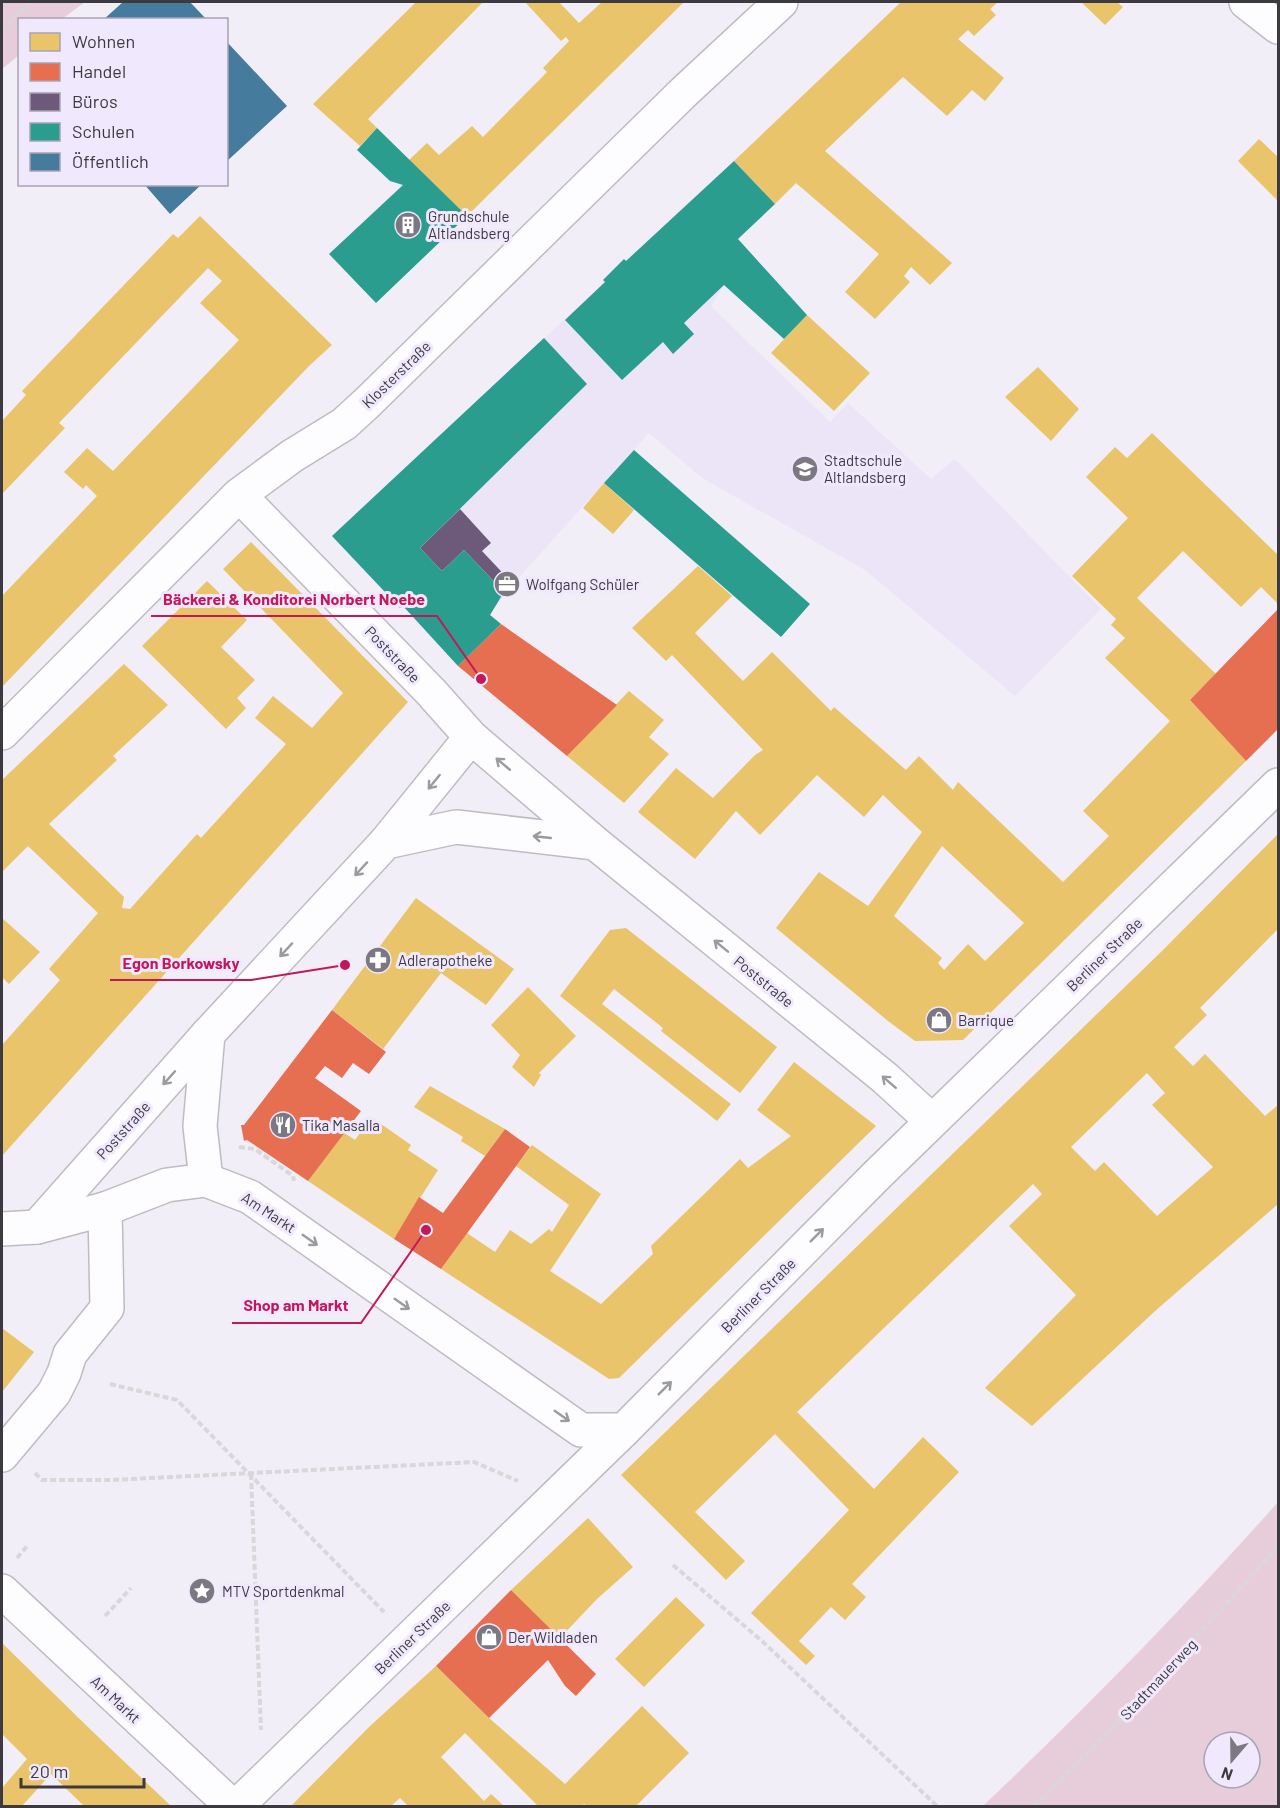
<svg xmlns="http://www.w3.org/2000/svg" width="1280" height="1808" viewBox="0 0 1280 1808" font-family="Barlow,sans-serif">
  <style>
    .built { fill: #ece4f7 }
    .green { fill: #e7cdd9; fill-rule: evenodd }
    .homes { fill: #e9c46a; fill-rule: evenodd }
    .shops { fill: #e76f51 }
    .offices { fill: #6d597a }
    .schools { fill: #2a9d8f }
    .public { fill: #457b9d }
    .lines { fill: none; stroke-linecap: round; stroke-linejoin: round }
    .minor-casing { stroke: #bebbc3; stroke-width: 36 }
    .tertiary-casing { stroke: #bebbc3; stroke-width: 36 }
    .path { stroke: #d8d7d9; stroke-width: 4; stroke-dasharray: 6 3; stroke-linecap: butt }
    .minor { stroke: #fdfcfe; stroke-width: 33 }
    .tertiary { stroke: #fdfcfe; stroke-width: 33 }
    .oneway { stroke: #9c9aa0 }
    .labels { text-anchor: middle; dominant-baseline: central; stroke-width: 6; stroke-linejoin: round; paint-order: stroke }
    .poi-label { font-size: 15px; fill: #3c3941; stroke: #f0e9fd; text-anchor: start }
    .street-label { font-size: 15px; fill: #3c3941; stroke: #f0e9fd }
    .leader { fill: none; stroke: #c2185b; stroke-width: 2 }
    .callout-dot { fill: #c2185b; stroke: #f0e9fd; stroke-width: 2 }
    .callout-label { font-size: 16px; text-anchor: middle; font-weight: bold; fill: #c2185b; stroke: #f0e9fd; stroke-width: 6; stroke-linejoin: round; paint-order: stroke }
  </style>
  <rect width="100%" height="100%" fill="#f1eef8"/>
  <path class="built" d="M667,224L724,285L711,306L830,422L848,403L931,479L955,459L1101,609L1015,696L865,570L702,478L649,433L513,584L490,614L501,624L458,666L403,606L400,608L332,536Z"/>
  <path class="green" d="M2,2H85L62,19L20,20L19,55L2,69Z
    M1278,1502V1806H983C1085,1709 1184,1608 1278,1502ZM1214,1742H1250V1778H1214Z"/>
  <path class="homes" d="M416,2H483L368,119L377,128L360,146L313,104Z
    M525,2H559L579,23L602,2H681L683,3L467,216L409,160L427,143L439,155L472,126L483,137L547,72L543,68L569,41L566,37L561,41Z
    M901,2H998L990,9L996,15L974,36L968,30L958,39L1004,78L985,101L972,90L947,116L903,77L825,151L952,263L930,285L911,267L904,276L910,282L875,319L845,292L879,254L796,183L775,204L734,161Z
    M1081,2H1117L1123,7L1105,25Z
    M1259,139L1278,157V201L1238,161Z
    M200,216L332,345L309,366L2,687V596L97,496L86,485L83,489L64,472L87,448L113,471L239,340L200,303L222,281L208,268L59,423L65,428L2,494V421L26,395L22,391L173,234L178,238Z
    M807,315L870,373L834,411L771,353Z
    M1038,367L1079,409L1051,441L1005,397Z
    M1152,433L1278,555V604L1261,587L1241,607L1183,551L1137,598L1216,674L1190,700L1246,761L963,1040L915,1041L888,1021L776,928L819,872L868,906L922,832L883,795L864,817L817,775L760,835L736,811L695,859L638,812L676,768L713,798L755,755L763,750L672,655L666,661L632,628L698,566L732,596L695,633L743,681L772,652L831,711L834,707L906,770L919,756L953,790L958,782L1063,882L1109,836L1083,811L1170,721L1105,658L1125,638L1111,625L1116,619L1072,576L1128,518L1086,477L1115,447L1127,458ZM942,846L1024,923L985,961L968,944L944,970L938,963L942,958L894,916Z
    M604,483L634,510L613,534L583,508Z
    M251,542L408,702L2,1156V1045L60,980L49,969L98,913L28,846L2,872V780L124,664L168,705L113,756L117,760L49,824L124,897L122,908L130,909L197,834L201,838L286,744L255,718L273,696L312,728L343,693L223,569Z
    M207,581L247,620L221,647L255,680L237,698L246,708L226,729L142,646Z
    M629,691L664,720L649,737L669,754L624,803L567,756Z
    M1278,834V929L1200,1008L1207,1015L1174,1047L1193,1066L1205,1054L1265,1116L1278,1105V1204L1154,1312L1032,1426L985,1388L1076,1295L1009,1226L1042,1194L1033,1184L797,1412L874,1489L923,1437L959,1472L852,1584L866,1597L845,1620L831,1607L799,1641L815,1656L806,1665L751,1613L849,1510L775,1434L695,1512L745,1561L726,1580L621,1475L1162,951ZM1147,1073L1165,1093L1152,1105L1213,1167L1157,1216L1104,1162L1095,1171L1071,1147Z
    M416,898L514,969L486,1005L441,973L383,1049L332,1010Z
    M2,918L40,952L9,984L2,977Z
    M626,928L777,1047L740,1093L661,1031L663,1028L614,989L602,1004L731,1104L717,1121L560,996L610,930Z
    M528,987L576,1036L539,1073L541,1075L534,1087L512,1067L520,1055L491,1025Z
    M794,1062L876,1126L619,1378L609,1379L441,1269L467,1233L495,1252L510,1230L531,1244L549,1229L552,1232L569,1205L516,1166L532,1145L601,1194L550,1271L601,1304L653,1254L651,1246L740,1159L748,1168L791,1136L757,1110Z
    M430,1086L505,1129L485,1156L461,1141L463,1137L414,1107Z
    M371,1117L411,1145L408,1150L438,1170L394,1239L308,1181L343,1132L355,1140Z
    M2,1328L34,1352L2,1392Z
    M588,1518L633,1567L597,1599L559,1639L511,1590Z
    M676,1597L705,1625L644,1687L615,1659Z
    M2,1643L92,1731L171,1806H84L51,1774L22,1806H2V1788L27,1759L2,1734Z
    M436,1666L489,1718L565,1784L642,1706L689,1753L636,1806H587L584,1804L582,1806H538L465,1733L441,1757L484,1801L491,1794L504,1806H408L400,1798L391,1806H291L370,1726Z"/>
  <path class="shops" d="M1278,609V729L1246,761L1190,700Z
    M501,624L617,705L567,756L458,666Z
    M332,1010L386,1052L369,1074L353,1063L342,1078L325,1066L315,1078L361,1111L308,1181L247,1140L244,1141L241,1125H244Z
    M505,1129L530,1147L441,1269L394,1239L419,1197L443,1213Z
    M511,1590L596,1674L576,1696L565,1686L548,1660L489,1718L436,1666Z"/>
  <path class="offices" d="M460,509L491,543L482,551L513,584L504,592L464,550L442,571L420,548Z"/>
  <path class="schools" d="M377,128L467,216L376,303L329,254L403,185L390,181L357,150Z
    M734,161L775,204L738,239L807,315L784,339L724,285L684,323L694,334L673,354L663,342L622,380L565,320L605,282L603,280L624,259L626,261Z
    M544,338L587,384L420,548L442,571L464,550L504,592L490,615L501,624L458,666L403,606L400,608L332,536Z
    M634,450L810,604L781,637L604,483Z"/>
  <path class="public" d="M123,2H190L207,20H103Z
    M226,41L287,106L226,162Z
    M144,184H202L170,214Z"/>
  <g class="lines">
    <defs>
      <path id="minor" d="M1246,2L1278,27
        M239,495L431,692L471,737L595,843
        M2,733L239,495L292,456L344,424L367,403L684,92L781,2
        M386,842L471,737
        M37,1227L208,1034
        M2,1455L54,1393L64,1373L70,1354L107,1308L105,1209
        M2,1591L232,1806
        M237,1806L624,1430"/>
      <path id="tertiary" d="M206,1180L200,1126L208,1034L386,842L456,827L595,843L885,1078L932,1121
        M2,1229L37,1227L105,1209L167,1185L206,1180L250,1197L581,1430H624L877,1175L1278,785"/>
    </defs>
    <use href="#minor" class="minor-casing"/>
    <use href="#tertiary" class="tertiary-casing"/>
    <path class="path" d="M2,31L30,2
      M239,1147L255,1149L293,1176L294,1181
      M110,1384L177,1400L384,1612
      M35,1473L42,1480H111L474,1462L518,1481
      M251,1474L261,1730
      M17,1558L28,1545
      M673,1565L762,1641L937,1806
      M105,1616L131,1588
      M1034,1806L1110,1731L1278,1547"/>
    <use href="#minor" class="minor"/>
    <use href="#tertiary" class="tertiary"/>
  </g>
  <defs><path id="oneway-shaft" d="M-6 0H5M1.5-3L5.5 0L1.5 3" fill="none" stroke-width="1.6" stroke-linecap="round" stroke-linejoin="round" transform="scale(1.5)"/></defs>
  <g class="oneway">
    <use href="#oneway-shaft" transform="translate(503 764) rotate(-140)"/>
    <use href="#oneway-shaft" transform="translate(434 782) rotate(129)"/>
    <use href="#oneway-shaft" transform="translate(542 837) rotate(-174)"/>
    <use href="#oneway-shaft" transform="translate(361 869) rotate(133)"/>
    <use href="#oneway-shaft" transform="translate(721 946) rotate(-141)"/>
    <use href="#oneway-shaft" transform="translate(286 950) rotate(133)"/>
    <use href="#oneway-shaft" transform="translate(169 1078) rotate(132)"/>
    <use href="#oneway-shaft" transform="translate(889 1082) rotate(-139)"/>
    <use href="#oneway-shaft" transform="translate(817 1235) rotate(-45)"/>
    <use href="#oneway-shaft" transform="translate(310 1240) rotate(35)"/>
    <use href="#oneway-shaft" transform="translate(402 1304) rotate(35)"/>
    <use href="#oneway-shaft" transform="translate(665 1388) rotate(-45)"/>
    <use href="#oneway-shaft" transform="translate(562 1416) rotate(35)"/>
  </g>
  <defs>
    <symbol id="building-disc" viewBox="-11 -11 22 22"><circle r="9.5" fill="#7b7881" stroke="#f0e9fd"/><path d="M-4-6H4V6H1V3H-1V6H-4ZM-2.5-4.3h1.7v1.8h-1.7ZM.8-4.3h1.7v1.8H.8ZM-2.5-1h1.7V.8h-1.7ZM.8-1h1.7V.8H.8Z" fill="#fff"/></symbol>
    <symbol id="school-disc" viewBox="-11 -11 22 22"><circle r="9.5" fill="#7b7881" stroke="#f0e9fd"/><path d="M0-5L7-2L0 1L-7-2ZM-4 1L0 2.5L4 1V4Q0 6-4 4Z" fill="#fff"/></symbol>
    <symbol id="office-disc" viewBox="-11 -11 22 22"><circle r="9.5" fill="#7b7881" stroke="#f0e9fd"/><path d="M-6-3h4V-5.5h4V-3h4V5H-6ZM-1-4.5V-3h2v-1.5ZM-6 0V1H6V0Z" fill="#fff"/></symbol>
    <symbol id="pharmacy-disc" viewBox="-11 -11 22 22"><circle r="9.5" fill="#7b7881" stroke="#f0e9fd"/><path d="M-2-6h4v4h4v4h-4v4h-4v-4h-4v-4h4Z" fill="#fff"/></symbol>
    <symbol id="shop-disc" viewBox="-11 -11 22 22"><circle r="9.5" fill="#7b7881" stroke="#f0e9fd"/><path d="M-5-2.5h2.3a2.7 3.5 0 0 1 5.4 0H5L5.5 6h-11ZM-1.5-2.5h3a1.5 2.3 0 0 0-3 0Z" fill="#fff"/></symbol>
    <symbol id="restaurant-disc" viewBox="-11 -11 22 22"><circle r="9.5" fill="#7b7881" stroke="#f0e9fd"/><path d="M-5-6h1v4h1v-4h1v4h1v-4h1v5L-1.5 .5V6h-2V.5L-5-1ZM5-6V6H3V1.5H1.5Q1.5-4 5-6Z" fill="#fff"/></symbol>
    <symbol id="sight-disc" viewBox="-11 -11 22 22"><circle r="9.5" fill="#7b7881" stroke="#f0e9fd"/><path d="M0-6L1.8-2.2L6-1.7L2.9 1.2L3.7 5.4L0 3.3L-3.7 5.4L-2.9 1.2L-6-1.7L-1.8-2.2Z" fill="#fff"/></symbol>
  </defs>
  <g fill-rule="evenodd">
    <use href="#building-disc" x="393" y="210" width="30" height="30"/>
    <use href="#school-disc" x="790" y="454" width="30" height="30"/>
    <use href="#office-disc" x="492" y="569" width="30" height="30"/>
    <use href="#pharmacy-disc" x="363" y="945" width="30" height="30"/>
    <use href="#shop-disc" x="924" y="1005" width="30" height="30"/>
    <use href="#restaurant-disc" x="268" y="1110" width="30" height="30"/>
    <use href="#sight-disc" x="187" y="1576" width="30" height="30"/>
    <use href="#shop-disc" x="474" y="1622" width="30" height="30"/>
  </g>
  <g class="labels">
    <g class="poi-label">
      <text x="428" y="216">Grundschule<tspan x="428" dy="17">Altlandsberg</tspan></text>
      <text x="824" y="460">Stadtschule<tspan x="824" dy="17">Altlandsberg</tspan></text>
      <text x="526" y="584">Wolfgang Schüler</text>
      <text x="398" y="960">Adlerapotheke</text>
      <text x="958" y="1020">Barrique</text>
      <text x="302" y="1125">Tika Masalla</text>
      <text x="222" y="1591">MTV Sportdenkmal</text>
      <text x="508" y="1637">Der Wildladen</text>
    </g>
    <g class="street-label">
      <text transform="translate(396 374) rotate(-44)">Klosterstraße</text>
      <text transform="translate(393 654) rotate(46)">Poststraße</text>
      <text transform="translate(1104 954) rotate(-44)">Berliner Straße</text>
      <text transform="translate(764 981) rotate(39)">Poststraße</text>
      <text transform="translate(123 1130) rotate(-48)">Poststraße</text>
      <text transform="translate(269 1212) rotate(33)">Am Markt</text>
      <text transform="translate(758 1295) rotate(-45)">Berliner Straße</text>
      <text transform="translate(412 1637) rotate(-44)">Berliner Straße</text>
      <text transform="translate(1158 1679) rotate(-47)">Stadtmauerweg</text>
      <text transform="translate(116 1699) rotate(43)">Am Markt</text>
    </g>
  </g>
  <path class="leader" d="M481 679L437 616H151M345 965L251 980H110M426 1230L361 1323H232"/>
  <g class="callout-dot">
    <circle cx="481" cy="679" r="6"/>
    <circle cx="345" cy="965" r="6"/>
    <circle cx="426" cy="1230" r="6"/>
  </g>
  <g class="callout-label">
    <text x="294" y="605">Bäckerei &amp; Konditorei Norbert Noebe</text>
    <text x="181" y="969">Egon Borkowsky</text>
    <text x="296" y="1311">Shop am Markt</text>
  </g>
  <rect width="1280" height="1808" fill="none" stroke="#3c3941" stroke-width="6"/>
  <rect x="18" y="18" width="210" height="168" fill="#f0e9fd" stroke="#a8a3b2" stroke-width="1.5"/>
  <rect x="30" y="33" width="30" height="18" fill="#e9c46a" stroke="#a8a3b2" stroke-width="1.5"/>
  <text x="72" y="48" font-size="18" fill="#3c3941">Wohnen</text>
  <rect x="30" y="63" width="30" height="18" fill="#e76f51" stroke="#a8a3b2" stroke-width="1.5"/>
  <text x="72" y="78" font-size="18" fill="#3c3941">Handel</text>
  <rect x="30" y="93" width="30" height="18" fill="#6d597a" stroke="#a8a3b2" stroke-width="1.5"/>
  <text x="72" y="108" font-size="18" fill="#3c3941">Büros</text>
  <rect x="30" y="123" width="30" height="18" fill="#2a9d8f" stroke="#a8a3b2" stroke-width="1.5"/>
  <text x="72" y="138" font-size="18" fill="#3c3941">Schulen</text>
  <rect x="30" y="153" width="30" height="18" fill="#457b9d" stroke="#a8a3b2" stroke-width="1.5"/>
  <text x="72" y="168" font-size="18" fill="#3c3941">Öffentlich</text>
  <g transform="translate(1232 1760) rotate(200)"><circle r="28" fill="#f0e9fd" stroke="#a8a3b2" stroke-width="1.5"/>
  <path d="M0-4.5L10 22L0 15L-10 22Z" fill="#7b7881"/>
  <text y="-9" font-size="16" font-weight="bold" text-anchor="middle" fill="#3c3941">N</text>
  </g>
  <path d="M21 1778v9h123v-9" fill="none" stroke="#3c3941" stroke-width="3"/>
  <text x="30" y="1778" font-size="18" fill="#3c3941" stroke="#f0e9fd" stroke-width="4.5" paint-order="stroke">20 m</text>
</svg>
